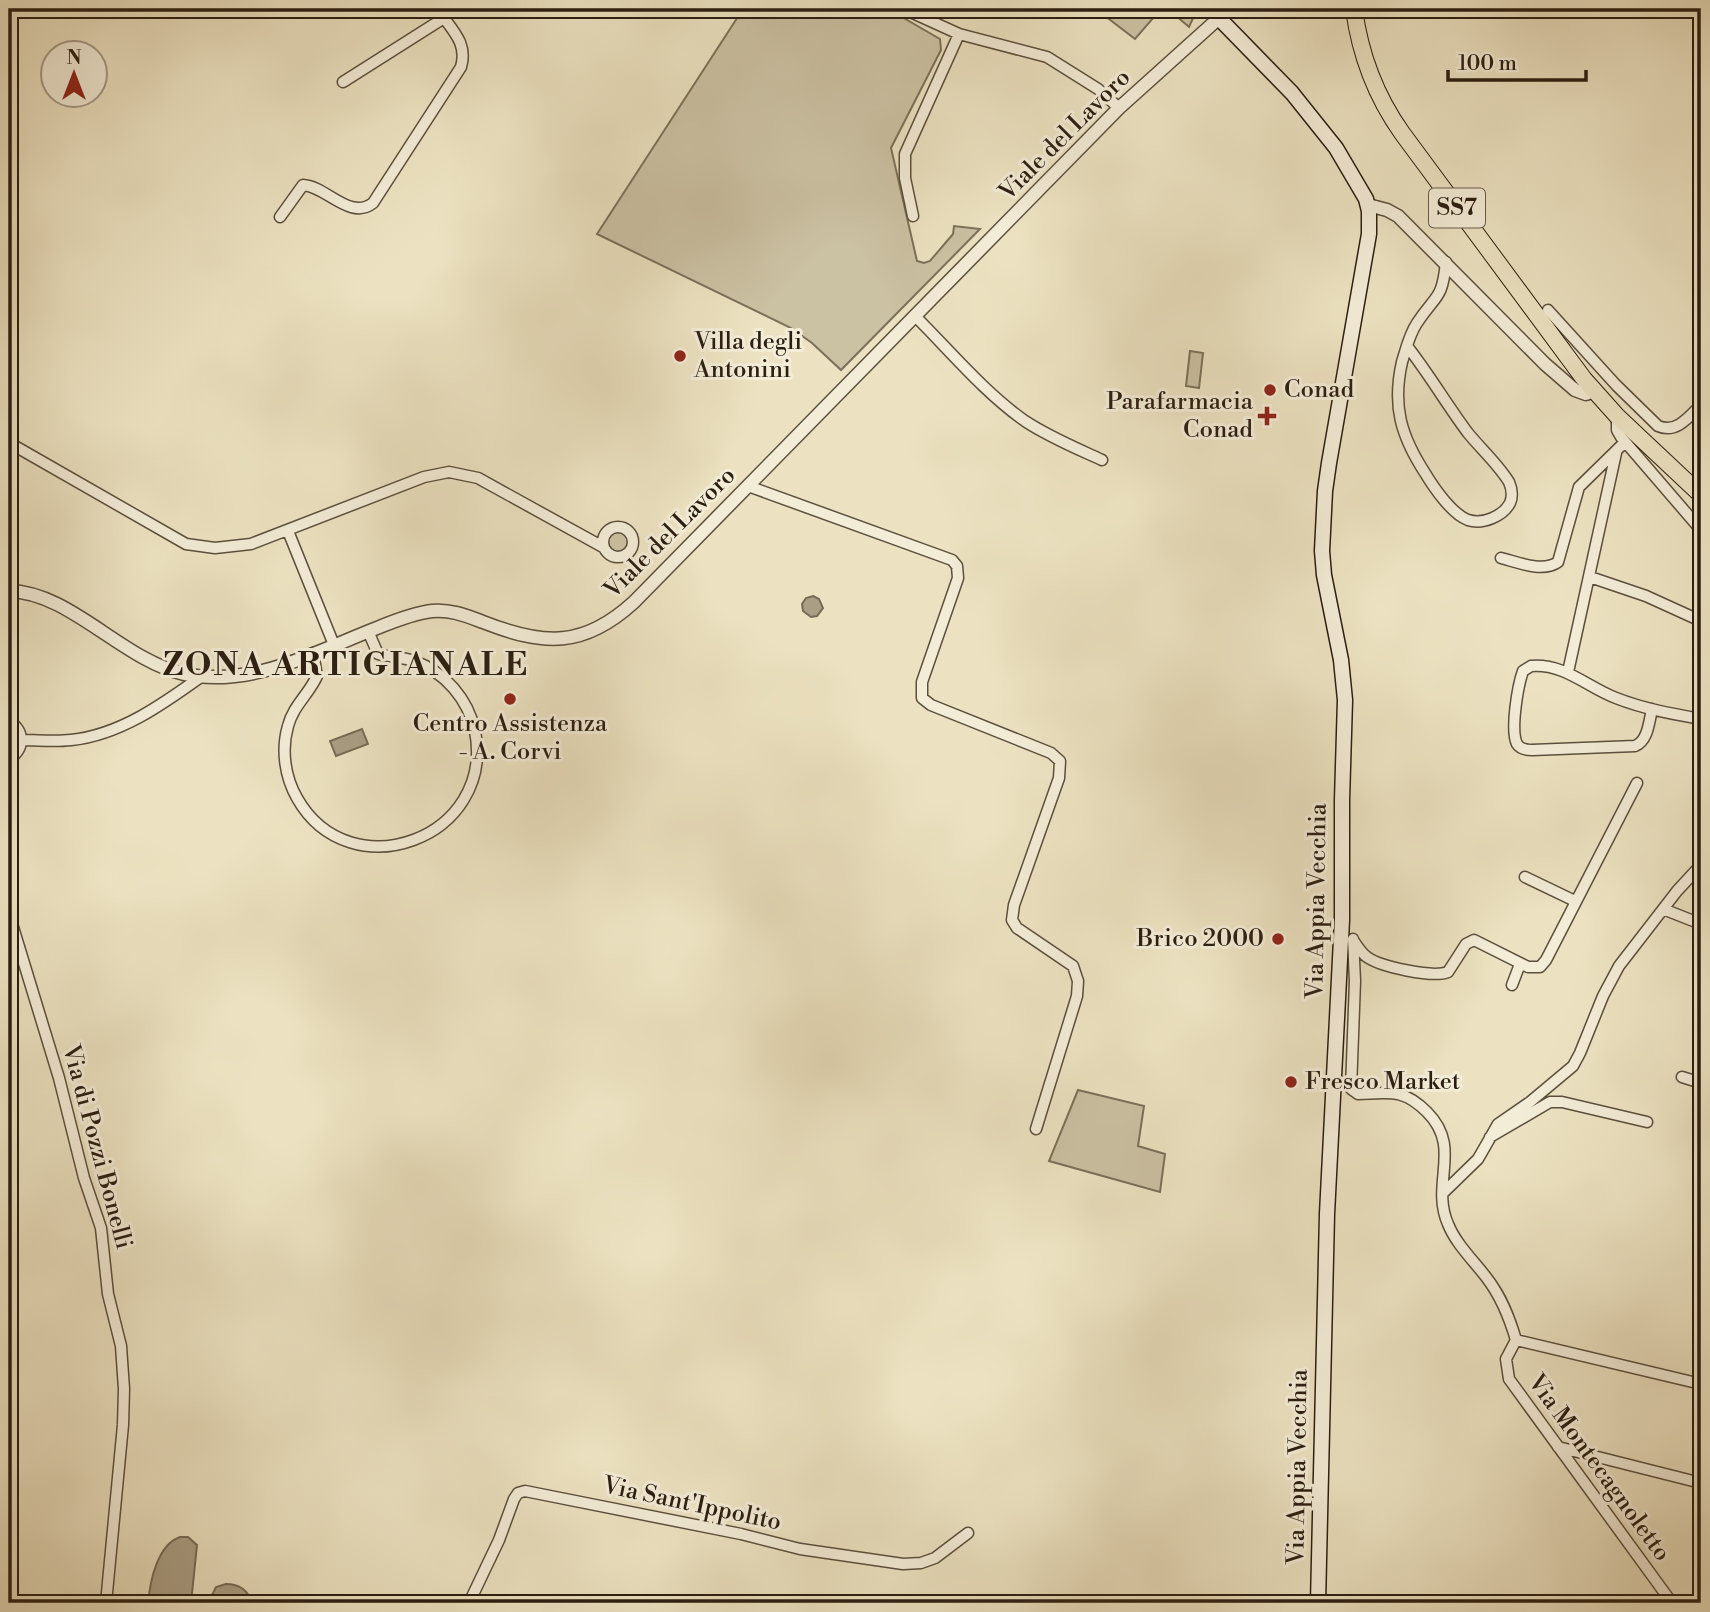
<svg xmlns="http://www.w3.org/2000/svg" width="1710" height="1612" viewBox="0 0 1710 1612" font-family="'Libre Bodoni',serif">
  <style>
    .green { fill: #cbc1a3; stroke: #7b705a; stroke-width: 2 }
    .water { fill: #aa9f85; stroke: #776b57; stroke-width: 2 }
    .lines { fill: none; stroke-linecap: round; stroke-linejoin: round }
    .minor-casing { stroke: #5b4f3d; stroke-width: 13 }
    .tertiary-casing { stroke: #5b4f3d; stroke-width: 15 }
    .secondary-casing { stroke: #2b1e11; stroke-width: 17 }
    .primary-casing { stroke: #2b1e11; stroke-width: 18 }
    .minor { stroke: #f3ecd7; stroke-width: 10 }
    .tertiary { stroke: #f3ecd7; stroke-width: 12 }
    .secondary { stroke: #f3ecd7; stroke-width: 14 }
    .primary { stroke: #ece2c1; stroke-width: 16 }
    .poi-dot { fill: #8f2418; stroke: #f3ecd7; stroke-width: 2.5 }
    .labels { text-anchor: middle; dominant-baseline: central; stroke-width: 6; stroke-linejoin: round; paint-order: stroke }
    .shield { fill: #f3ecd7; stroke: #675c4c; stroke-width: 2 }
    .shield-label { font-size: 23px; font-weight: bold; fill: #2b1e11 }
    .street-label { font-size: 24px; fill: #2b1e11; stroke: #f3ecd7 }
    .poi-label { font-size: 24px; fill: #2b1e11; stroke: #f3ecd7; text-anchor: start }
    .district-label { font-size: 32px; font-weight: bold; letter-spacing: 2px; fill: #2b1e11; stroke: #f3ecd7 }
  </style>
  <rect width="100%" height="100%" fill="#ece2c1"/>
  <filter id="stains"><feTurbulence type="fractalNoise" baseFrequency=".00286" numOctaves="4"/><feColorMatrix values="0 0 0 0 .2 0 0 0 0 .09 0 0 0 0 .02 0 0 0 .5 -.17"/></filter>
  <radialGradient id="worn" r=".72"><stop offset=".6" stop-color="#630" stop-opacity="0"/><stop offset="1" stop-color="#630" stop-opacity=".3"/></radialGradient>
  <path class="green" d="M743,9H888L940,39L941,50L891,148L917,261L924,263L930,261L953,234L954,226L980,229L841,370L812,343L791,328L597,234Z
    M1116,9H1161L1135,39L1109,19Z
    M1168,9H1194L1195,14L1189,27Z
    M1190,351L1203,353L1199,388L1186,386Z
    M608 542a10 10 0 1 1 20 0a10 10 0 1 1-20 0Z
    M1078,1090L1144,1106L1138,1146L1165,1154L1160,1192L1049,1161Z"/>
  <path class="water" d="M813,596L819,599L823,608L817,616L811,617L803,611L802,604L806,598Z
    M362,729L368,744L336,756L330,741Z
    M180,1537H188L197,1545L191,1603H148C150,1582 157,1545 180,1537Z
    M226,1584C239,1584 248,1590 252,1603H208L216,1587Z"/>
  <g class="lines">
    <defs>
      <path id="minor" d="M904,9L959,34L1047,57L1098,89L1119,108
        M343,82L444,18
        M913,216L905,178V154L959,34
        M280,217L303,185C326,186 350,221 373,203L461,67C467,46 456,34 444,18L450,9
        M1548,310L1616,385L1658,426C1676,434 1689,417 1701,405
        M916,317C951,352 985,393 1025,421C1049,437 1076,448 1102,460
        M1407,346C1429,374 1447,405 1468,433C1481,449 1498,464 1509,482C1512,489 1513,496 1510,503C1503,516 1483,525 1468,520C1452,514 1434,488 1425,473C1401,436 1392,406 1402,362C1406,349 1409,335 1417,323C1436,294 1442,301 1446,262
        M1617,416V430L1621,437L1701,530
        M13,445L186,544L215,548L251,544L424,477L449,472L478,478L603,547
        M748,486L952,560L957,566L958,578L922,682V698L931,705L1051,753L1060,761L1059,778L1014,905L1012,920L1017,928L1073,966L1078,981L1077,996L1036,1129
        M603 542a15 15 0 1 1 30 0a15 15 0 1 1-30 0Z
        M288,531L334,645
        M1501,558C1517,562 1543,573 1558,562L1579,487L1625,442
        M1590,577L1646,596L1701,621
        M313,653L317,676C309,694 293,706 288,726C281,750 285,777 297,798C350,892 496,838 475,731C468,699 445,672 414,661C403,657 390,657 378,654L368,631
        M1568,672L1616,453
        M1652,709C1649,722 1648,741 1635,746L1532,750C1526,750 1520,749 1517,744C1510,730 1518,685 1523,671L1531,666C1564,663 1587,687 1616,698C1644,709 1673,714 1701,719
        M9,721C25,731 25,749 9,759
        M22,740C38,740 54,742 71,740C120,735 163,704 202,676
        M1525,877L1575,901
        M1663,909L1701,924
        M9,914L59,1078L84,1178L101,1228L108,1294L121,1346L124,1389L123,1425L106,1603
        M1353,939L1355,981L1351,1089L1358,1094C1390,1093 1403,1088 1427,1112C1463,1148 1430,1183 1448,1224C1456,1244 1473,1260 1486,1277C1501,1296 1509,1316 1516,1340L1506,1359L1509,1379L1672,1603
        M1353,940C1357,946 1361,953 1367,957C1381,967 1433,978 1448,972L1466,944L1474,940L1528,967H1540L1546,960L1637,783
        M1512,985L1520,964
        M1682,1077L1701,1083
        M1490,1137L1550,1102H1562L1647,1122
        M1443,1193L1478,1159L1498,1124L1530,1102L1573,1066L1580,1053L1603,996L1619,966L1677,891L1701,865
        M1516,1340L1701,1384
        M1558,1447L1701,1483
        M469,1603L499,1540L514,1499L518,1493L525,1491L741,1534L800,1549L903,1564L921,1563L935,1558L968,1533"/>
      <path id="tertiary" d="M1368,205L1387,210L1398,216L1545,364L1575,390L1586,394L1594,391
        M9,591C70,592 122,660 184,674C252,688 315,652 377,628C394,621 414,613 432,611C450,609 467,616 483,622C544,646 584,648 634,602L1119,108L1219,18"/>
      <path id="secondary" d="M1210,9L1292,93L1336,148L1366,199L1369,211V234L1329,463L1325,491L1322,551L1324,575L1341,660L1345,700L1342,800V920L1327,1214L1318,1603"/>
      <path id="primary" d="M1354,9C1360,54 1375,95 1402,133L1584,379L1617,416L1701,495"/>
    </defs>
    <use href="#minor" class="minor-casing"/>
    <use href="#tertiary" class="tertiary-casing"/>
    <use href="#secondary" class="secondary-casing"/>
    <use href="#primary" class="primary-casing"/>
    <use href="#minor" class="minor"/>
    <use href="#tertiary" class="tertiary"/>
    <use href="#secondary" class="secondary"/>
    <use href="#primary" class="primary"/>
  </g>
  <g class="poi-dot">
    <circle cx="680" cy="356" r="7"/>
    <circle cx="1270" cy="390" r="7"/>
    <path d="M1263.5 405.5h7v7h7v7h-7v7h-7v-7h-7v-7h7z"/>
    <circle cx="510" cy="699" r="7"/>
    <circle cx="1278" cy="939" r="7"/>
    <circle cx="1291" cy="1082" r="7"/>
  </g>
  <g class="labels">
    <rect class="shield" x="1429" y="188.5" width="56" height="39" rx="5"/>
    <g class="shield-label">
      <text x="1457" y="208">SS7</text>
    </g>
    <g class="street-label">
      <text transform="translate(1065 135) rotate(-45)">Viale del Lavoro</text>
      <text transform="translate(670 533) rotate(-45)">Viale del Lavoro</text>
      <text transform="translate(1317 901) rotate(-89)">Via Appia Vecchia</text>
      <text transform="translate(97 1147) rotate(75)">Via di Pozzi Bonelli</text>
      <text transform="translate(1298 1467) rotate(-89)">Via Appia Vecchia</text>
      <text transform="translate(1599 1468) rotate(54)">Via Montecagnoletto</text>
      <text transform="translate(692 1504) rotate(12)">Via Sant'Ippolito</text>
    </g>
    <g class="poi-label">
      <text x="694" y="342">Villa degli<tspan x="694" dy="28">Antonini</tspan></text>
      <text x="1284" y="390">Conad</text>
      <text x="1253" y="402" text-anchor="end">Parafarmacia<tspan x="1253" dy="28">Conad</tspan></text>
      <text x="510" y="724" text-anchor="middle">Centro Assistenza<tspan x="510" dy="28">- A. Corvi</tspan></text>
      <text x="1264" y="939" text-anchor="end">Brico 2000</text>
      <text x="1305" y="1082">Fresco Market</text>
    </g>
    <g class="district-label">
      <text x="346" y="665">ZONA ARTIGIANALE</text>
    </g>
  </g>
  <rect width="1710" height="1612" fill="none" stroke="#ece2c1" stroke-width="35"/>
  <rect x="10" y="10" width="1689" height="1591" fill="none" stroke="#2b1e11" stroke-width="3.5"/>
  <rect x="18" y="18" width="1675" height="1577" fill="none" stroke="#2b1e11" stroke-width="2"/>
  <g transform="translate(74 74)"><circle r="33" fill="#f3ecd7" stroke="#a39a88" stroke-width="2"/>
  <path d="M0-5L12 26L0 18L-12 26Z" fill="#8f2418"/>
  <text y="-10" font-size="19" font-weight="bold" text-anchor="middle" fill="#2b1e11">N</text>
  </g>
  <path d="M1448 70v10h138v-10" fill="none" stroke="#2b1e11" stroke-width="3.5"/>
  <text x="1458" y="70" font-size="21" fill="#2b1e11" stroke="#f3ecd7" stroke-width="5" paint-order="stroke">100 m</text>
  <rect width="100%" height="100%" filter="url(#stains)"/>
  <rect width="100%" height="100%" fill="url(#worn)"/>
</svg>
